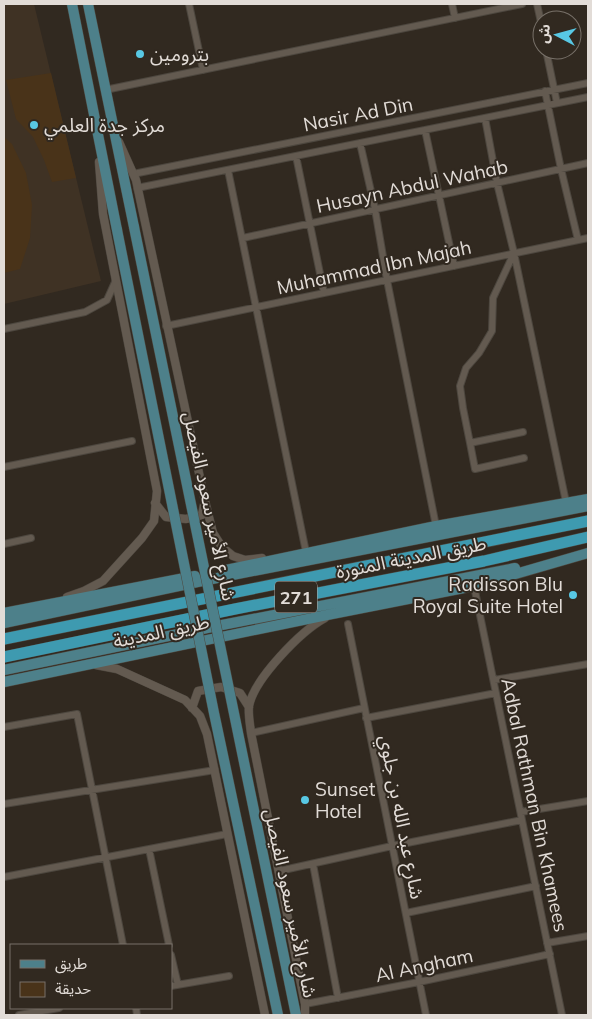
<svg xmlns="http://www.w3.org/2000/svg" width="592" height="1019" viewBox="0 0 592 1019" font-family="Mulish,'Noto Sans Arabic',sans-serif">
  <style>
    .built { fill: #3f3224 }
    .green { fill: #493319 }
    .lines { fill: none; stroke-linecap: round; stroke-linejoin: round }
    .minor-casing { stroke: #4d473f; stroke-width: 8 }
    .tertiary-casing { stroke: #4d473f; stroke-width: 9 }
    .primary-casing { stroke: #4d473f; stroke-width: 11 }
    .motorway-casing { stroke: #4d473f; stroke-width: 12 }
    .minor { stroke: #635a50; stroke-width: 6 }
    .tertiary { stroke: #635a50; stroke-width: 8 }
    .primary { stroke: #4d808a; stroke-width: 10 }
    .motorway { stroke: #3e9ab0; stroke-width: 11 }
    .primary-bridge-casing { stroke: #4d473f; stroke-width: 11; stroke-linecap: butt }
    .primary-bridge { stroke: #4d808a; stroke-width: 10 }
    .poi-dot { fill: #58c8e4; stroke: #312920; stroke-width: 2 }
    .labels { text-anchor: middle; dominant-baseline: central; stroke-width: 4; stroke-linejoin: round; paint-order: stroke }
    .shield { fill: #312920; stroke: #ada6a0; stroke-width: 1 }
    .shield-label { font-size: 18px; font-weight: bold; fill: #e2dcd7 }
    .poi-label { font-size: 19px; fill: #e2dcd7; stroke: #312920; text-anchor: start }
    .street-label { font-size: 19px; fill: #e2dcd7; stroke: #312920 }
  </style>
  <rect width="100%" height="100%" fill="#312920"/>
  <path class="built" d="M4,4H34L101,281L4,304Z"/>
  <path class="green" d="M51,73L76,178L52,182L44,160L33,137L16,119L6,80Z
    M4,137L12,144L26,173L32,205L30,238L20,269L4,273Z"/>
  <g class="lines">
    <defs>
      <path id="minor" d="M189,4L203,70
        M452,4L455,18
        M537,4L542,27
        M546,50L557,103
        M105,90L522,4
        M545,91L561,169L578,240
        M485,118L497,183L514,253L566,502
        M425,130L454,266
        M360,143L375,209L387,280L436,526
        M296,156L324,293
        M228,170L306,552
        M133,174L588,83
        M137,188L588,97
        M243,238L588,163
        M514,253L493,298L492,331L479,353L466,368L460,386L463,408L470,443L523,432
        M166,326L588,238
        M4,329L85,312L107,300L116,280
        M470,443L475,469L524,458
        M4,467L132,441
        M4,544L31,538
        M474,586L562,1015
        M348,624L426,1015
        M494,680L588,664
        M366,718L496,693
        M4,727L77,714L123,945
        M251,733L364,708
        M4,804L215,770
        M521,812L588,801
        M149,849L169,945
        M313,864L338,998
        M279,871L392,846L522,820
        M4,877L227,834
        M406,913L536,886
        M547,943L588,936
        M171,955L178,985
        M171,986L229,976
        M305,1004L419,982L550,954
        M136,1008L137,1015
        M19,1015L59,1008"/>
      <path id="tertiary" d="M119,142L136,180L205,501L213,533L222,547L233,556L245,560L262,558
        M155,503L166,517L186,519L202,515L204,505
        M67,597L84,591L103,581L142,538L154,521L157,491L103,214L99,162
        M96,665L117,669L185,700L200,716L207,734L265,1015
        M192,708L198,691L221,687L240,693L249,707
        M305,1015V1004L251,733C250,724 248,714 249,706C254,679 301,631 325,618"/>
      <path id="primary" d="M72,4L117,230
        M88,4L134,227
        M226,570L436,526L588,499
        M4,613L195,576
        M4,623L207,580L588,506
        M4,670L217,626L515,568
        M4,682L332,614L474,586L588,553"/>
      <path id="motorway" d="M4,639L588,521
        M4,657L235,609L484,561L588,537"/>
    </defs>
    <use href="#minor" class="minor-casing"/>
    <use href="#tertiary" class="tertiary-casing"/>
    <use href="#primary" class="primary-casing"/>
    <use href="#motorway" class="motorway-casing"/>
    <use href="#minor" class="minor"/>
    <use href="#tertiary" class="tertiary"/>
    <use href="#primary" class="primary"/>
    <use href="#motorway" class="motorway"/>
    <defs>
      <path id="primary-bridge" d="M134,227L296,1015
        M117,230L214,713L278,1015"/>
    </defs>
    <use href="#primary-bridge" class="primary-bridge-casing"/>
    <use href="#primary-bridge" class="primary-bridge"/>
  </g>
  <g class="poi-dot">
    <circle cx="140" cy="54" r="5"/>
    <circle cx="34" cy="125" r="5"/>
    <circle cx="573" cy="595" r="5"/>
    <circle cx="305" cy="800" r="5"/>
  </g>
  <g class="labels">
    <rect class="shield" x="275" y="581.5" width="42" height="31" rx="4"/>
    <g class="shield-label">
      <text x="296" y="597">271</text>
    </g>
    <g class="poi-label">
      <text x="150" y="54">بترومين</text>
      <text x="44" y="125">مركز جدة العلمي</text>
      <text x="563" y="584" text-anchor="end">Radisson Blu<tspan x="563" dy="22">Royal Suite Hotel</tspan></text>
      <text x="315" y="789">Sunset<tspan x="315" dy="22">Hotel</tspan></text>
    </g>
    <g class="street-label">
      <text transform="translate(358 114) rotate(-11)">Nasir Ad Din</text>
      <text transform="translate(412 186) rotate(-12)">Husayn Abdul Wahab</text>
      <text transform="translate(374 267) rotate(-12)">Muhammad Ibn Majah</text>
      <text transform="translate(210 506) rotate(78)">شارع الأمير سعود الفيصل</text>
      <text transform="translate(411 557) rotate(-11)">طريق المدينة المنورة</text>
      <text transform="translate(161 631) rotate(-12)">طريق المدينة</text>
      <text transform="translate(535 805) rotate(78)">Adbal Rathman Bin Khamees</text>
      <text transform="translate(402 817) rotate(79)">شارع عبد الله بن جلوي</text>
      <text transform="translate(291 903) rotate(78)">شارع الأمير سعود الفيصل</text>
      <text transform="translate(424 965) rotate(-12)">Al Angham</text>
    </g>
  </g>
  <rect width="592" height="1019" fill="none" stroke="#e2dcd7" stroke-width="10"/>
  <rect x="10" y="944" width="162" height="65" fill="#312920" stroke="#787169"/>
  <rect x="20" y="960" width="25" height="8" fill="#4d808a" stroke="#787169"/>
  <text x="55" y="969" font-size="15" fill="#e2dcd7">طريق</text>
  <rect x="20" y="982" width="25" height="15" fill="#493319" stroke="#787169"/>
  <text x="55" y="994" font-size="15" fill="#e2dcd7">حديقة</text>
  <g transform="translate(557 35) rotate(276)"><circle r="24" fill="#312920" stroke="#787169"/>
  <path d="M0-4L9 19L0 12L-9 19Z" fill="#58c8e4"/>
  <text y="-8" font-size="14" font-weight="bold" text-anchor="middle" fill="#e2dcd7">ش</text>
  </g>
</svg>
